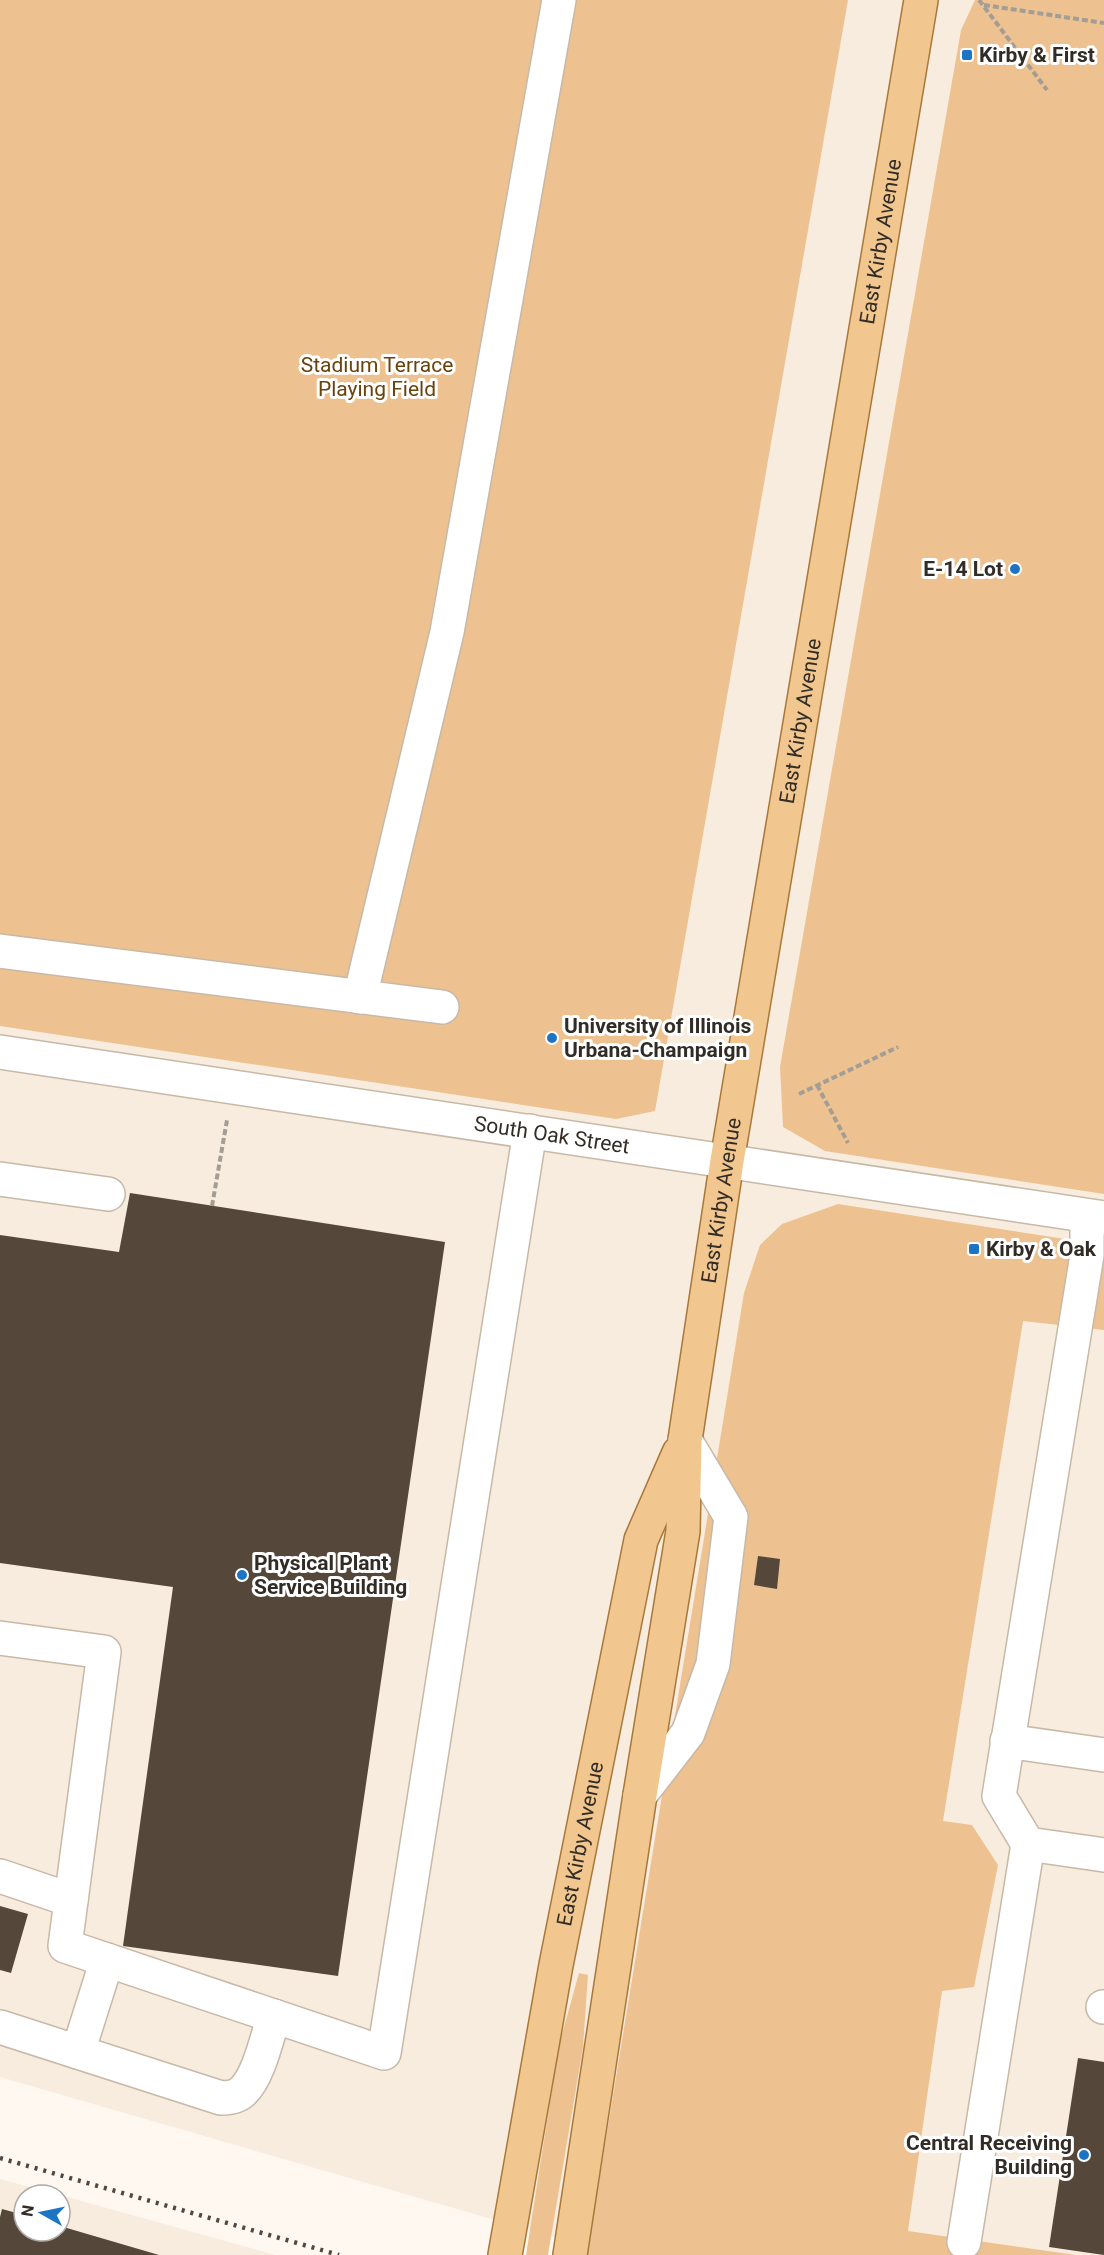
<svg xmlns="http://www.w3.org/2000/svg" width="1104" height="2255" viewBox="0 0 1104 2255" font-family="Roboto,sans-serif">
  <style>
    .built { fill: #f8ecde }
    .green { fill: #edc290 }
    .building { fill: #55483a }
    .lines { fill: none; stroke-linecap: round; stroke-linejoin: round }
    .minor-casing { stroke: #c7b9a8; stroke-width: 36 }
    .major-casing { stroke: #a8783a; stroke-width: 36 }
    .path { stroke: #a39d96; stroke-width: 4; stroke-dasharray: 6 3; stroke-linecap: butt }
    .minor { stroke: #fff; stroke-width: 33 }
    .major { stroke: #f1c78f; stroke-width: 33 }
    .rail { stroke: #4e4842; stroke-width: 4.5; stroke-dasharray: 3 6; stroke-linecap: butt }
    .poi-dot { fill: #1c74c2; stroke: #fff; stroke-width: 2 }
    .labels { text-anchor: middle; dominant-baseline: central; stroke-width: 6; stroke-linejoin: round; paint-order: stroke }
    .poi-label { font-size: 21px; font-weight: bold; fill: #322c26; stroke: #fff; text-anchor: start }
    .street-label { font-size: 21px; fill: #322c26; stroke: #fff }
    .park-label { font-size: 21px; fill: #69430c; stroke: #fff }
  </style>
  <rect width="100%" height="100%" fill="#fef8f1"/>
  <path class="built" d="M0,0H1104V2255H616L0,2077Z
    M0,2179L59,2195H24V2231H60V2195L276,2255H0Z"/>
  <path class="green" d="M0,0H848L655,1111L616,1119L0,1026Z
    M975,0H1104V1194L825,1151L783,1127L780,1067L961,30Z
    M838,1204L1104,1245V1330L1023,1321L943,1821L972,1825L998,1865L974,1987L942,1991L908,2231L1076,2255H587L744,1293L760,1245L782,1224Z
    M579,1973L588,1975L583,2047L548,2255H526L559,2045Z"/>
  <path class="building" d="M130,1193L445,1242L338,1976L123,1946L173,1587L0,1563V1235L119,1252Z
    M758,1556L780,1559L777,1589L754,1585Z
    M0,1906L28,1914L11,1973L0,1970Z
    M1078,2058L1104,2062V2255L1049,2247Z
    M2,2209L24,2215V2231H60V2226L159,2255H0V2217Z"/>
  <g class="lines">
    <defs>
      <g id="minor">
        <path d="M0,951L442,1007"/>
        <path d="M360,997L447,632L559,0"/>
        <path id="s1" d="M0,1052L1104,1218"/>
        <path d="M0,1179L108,1194"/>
        <path d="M1087,1216V1255L999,1796L1028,1844L1104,1855"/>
        <path d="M0,1638L104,1652L65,1946L384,2053L530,1131"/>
        <path d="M1007,1741L1104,1755"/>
        <path d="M640,1795L688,1733L713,1664L731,1517L685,1440"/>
        <path d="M0,1876L71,1900"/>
        <path d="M1103,2007H1104"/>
        <path d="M0,2027L221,2098C229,2098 237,2097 243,2091C259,2076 267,2037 274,2016"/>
        <path d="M78,2052L107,1960"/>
        <path d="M964,2242L1028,1844"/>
      </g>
      <g id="major">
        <path id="s2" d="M505,2255L556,1965L641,1540L679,1453"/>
        <path id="s3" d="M570,2255L640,1795L683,1531L685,1440L727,1161L921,0"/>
      </g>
    </defs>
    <use href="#minor" class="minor-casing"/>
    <use href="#major" class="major-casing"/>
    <path class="path" d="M979,0L1047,90
      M984,5L1104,23
      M817,1085L848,1143
      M799,1094L898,1047
      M212,1206L227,1120"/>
    <use href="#minor" class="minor"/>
    <use href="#major" class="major"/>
    <path class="rail" d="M0,2158L339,2255"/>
  </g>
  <g class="poi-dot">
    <rect x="961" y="49" width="12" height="12" rx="3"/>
    <circle cx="1015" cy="569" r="6"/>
    <circle cx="552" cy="1038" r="6"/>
    <rect x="968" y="1243" width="12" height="12" rx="3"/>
    <circle cx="242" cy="1575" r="6"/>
    <circle cx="1084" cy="2155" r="6"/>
  </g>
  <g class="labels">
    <g class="poi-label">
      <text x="979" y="55">Kirby &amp; First</text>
      <text x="1003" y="569" text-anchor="end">E-14 Lot</text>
      <text x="564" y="1026">University of Illinois<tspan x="564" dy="24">Urbana-Champaign</tspan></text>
      <text x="986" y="1249">Kirby &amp; Oak</text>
      <text x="254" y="1563">Physical Plant<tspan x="254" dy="24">Service Building</tspan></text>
      <text x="1072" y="2143" text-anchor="end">Central Receiving<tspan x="1072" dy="24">Building</tspan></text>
    </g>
    <g class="street-label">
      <text stroke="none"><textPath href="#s3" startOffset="2038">East Kirby Avenue</textPath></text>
      <text stroke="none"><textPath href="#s3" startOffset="1552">East Kirby Avenue</textPath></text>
      <text stroke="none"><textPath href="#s1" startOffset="558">South Oak Street</textPath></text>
      <text stroke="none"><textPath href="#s3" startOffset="1066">East Kirby Avenue</textPath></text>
      <text stroke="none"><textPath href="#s2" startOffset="418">East Kirby Avenue</textPath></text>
    </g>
    <g class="park-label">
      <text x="377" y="365">Stadium Terrace<tspan x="377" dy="24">Playing Field</tspan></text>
    </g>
  </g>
  <g transform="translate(42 2213) rotate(279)"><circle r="28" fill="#ffffff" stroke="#adaba8" stroke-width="1.5"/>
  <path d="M0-4.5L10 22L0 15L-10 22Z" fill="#1c74c2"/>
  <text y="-9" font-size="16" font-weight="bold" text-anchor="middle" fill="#322c26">N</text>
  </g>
</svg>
